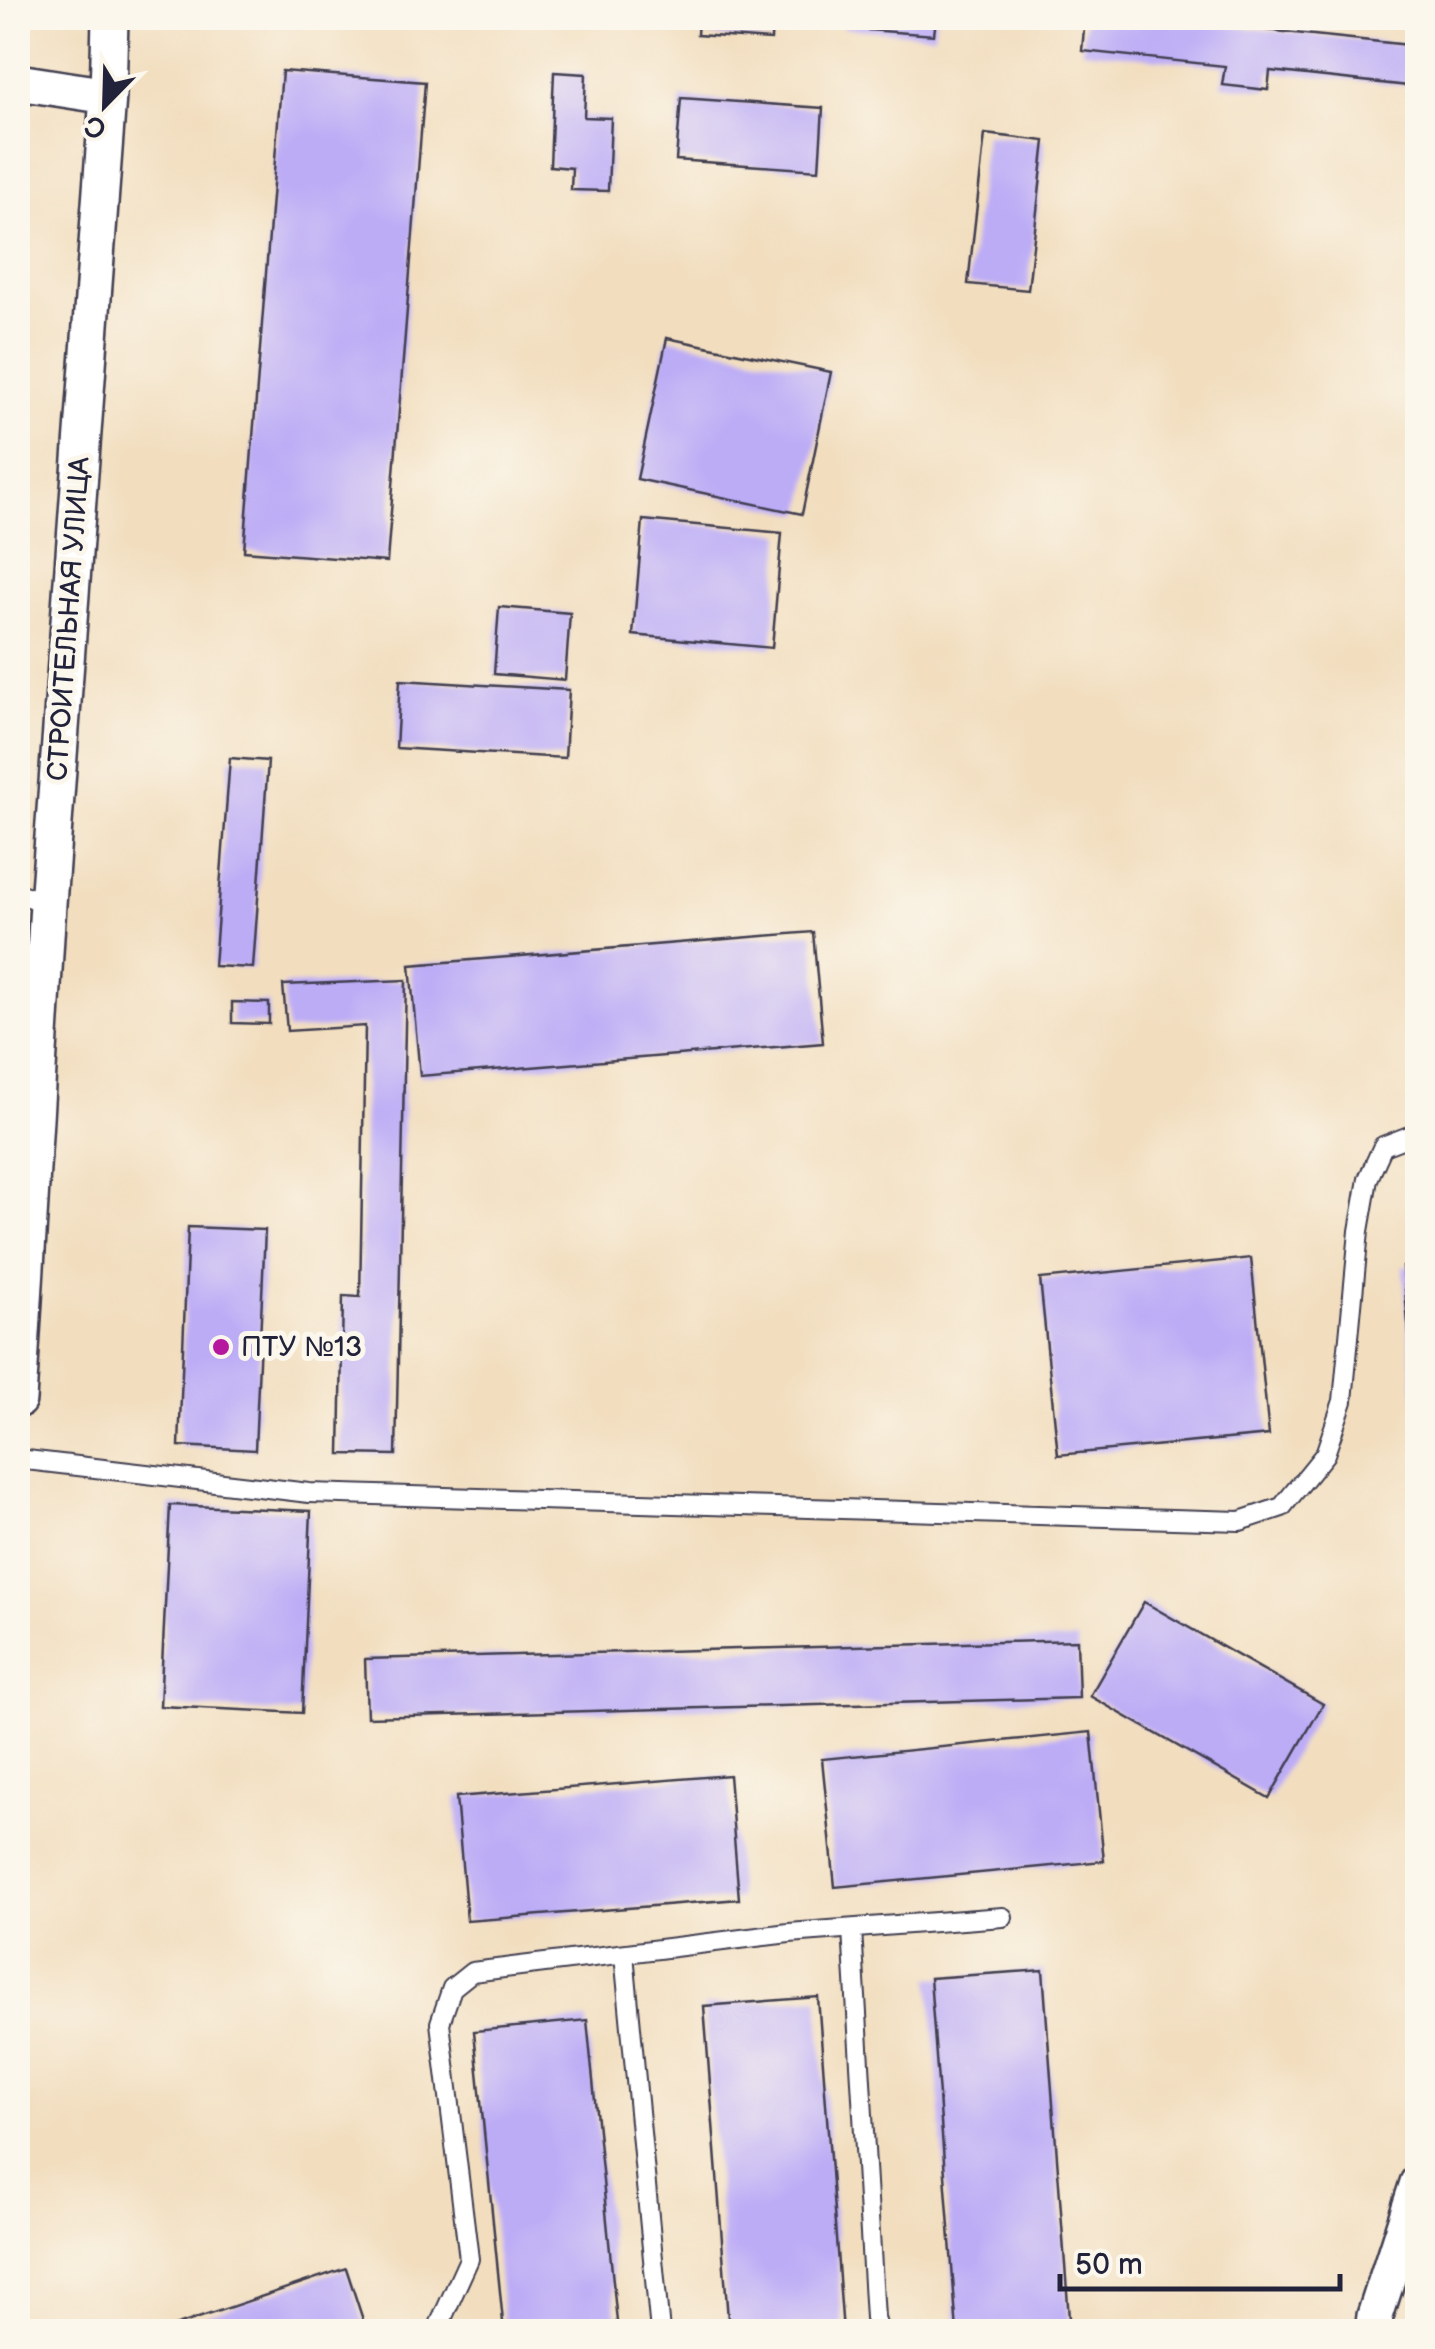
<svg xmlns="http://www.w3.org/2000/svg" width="1435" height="2349" viewBox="0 0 1435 2349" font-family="'Balsamiq Sans',sans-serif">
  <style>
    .building { fill: #bcacf6 }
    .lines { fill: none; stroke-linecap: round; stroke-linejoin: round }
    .lane-casing { stroke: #413e4f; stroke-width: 22 }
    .street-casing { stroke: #413e4f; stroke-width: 40 }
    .lane { stroke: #fff; stroke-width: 18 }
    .street { stroke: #fff; stroke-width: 35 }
    .poi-dot { fill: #b5179e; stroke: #fbf7ec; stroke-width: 4 }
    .labels { text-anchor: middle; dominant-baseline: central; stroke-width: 10; stroke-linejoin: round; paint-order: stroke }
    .street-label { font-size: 28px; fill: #22223b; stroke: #fbf7ec }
    .poi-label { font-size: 28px; fill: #22223b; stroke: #fbf7ec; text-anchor: start }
  </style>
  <rect width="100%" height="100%" fill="#fbf7ec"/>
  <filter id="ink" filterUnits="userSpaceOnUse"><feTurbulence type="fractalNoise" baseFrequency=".01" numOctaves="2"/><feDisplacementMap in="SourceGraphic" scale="20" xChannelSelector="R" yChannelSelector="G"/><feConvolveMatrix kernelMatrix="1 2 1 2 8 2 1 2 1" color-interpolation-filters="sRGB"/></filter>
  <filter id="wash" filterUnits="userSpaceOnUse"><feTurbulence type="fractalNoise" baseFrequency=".0048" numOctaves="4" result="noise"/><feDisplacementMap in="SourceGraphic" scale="40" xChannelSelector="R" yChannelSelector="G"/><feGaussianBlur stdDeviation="2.25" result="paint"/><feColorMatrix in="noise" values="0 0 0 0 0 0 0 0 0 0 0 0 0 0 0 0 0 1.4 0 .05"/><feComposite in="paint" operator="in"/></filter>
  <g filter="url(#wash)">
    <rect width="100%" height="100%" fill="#f2debf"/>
    <g id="blocks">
      <path class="building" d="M698,18H772L771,40L697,35Z
        M844,18H936L934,35L843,28Z
        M1085,18H1151L1418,46V87L1270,71L1268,90L1222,85L1225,66L1082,51Z
        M282,71L425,82L387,562L244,551Z
        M554,72L586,74L584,117L611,118L608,191L571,190L572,168L550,166Z
        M681,98L823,108L819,170L676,160Z
        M985,134L1045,141L1028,290L968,284Z
        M667,338L831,372L802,514L637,479Z
        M643,520L782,533L772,648L633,635Z
        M499,607L570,613L565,680L494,674Z
        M400,680L569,690L565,758L396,748Z
        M230,758L268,761L253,968L214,966Z
        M813,932L823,1043L420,1076L410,965Z
        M406,980L396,1455L340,1454L343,1296L360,1297L365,1026L287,1031L283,985Z
        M232,1002L269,1003V1024L232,1023Z
        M188,1227L265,1230L255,1450L179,1446Z
        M1251,1258L1269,1435L1058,1455L1040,1279Z
        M1418,1265V1401H1415L1403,1267Z
        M170,1505L311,1511L302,1713L160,1706Z
        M1144,1602L1323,1704L1269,1798L1090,1696Z
        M1077,1640L1079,1698L367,1717L365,1659Z
        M1091,1732L1104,1861L835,1887L822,1759Z
        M729,1775L739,1899L467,1921L456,1797Z
        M1043,1970L1070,2332H957L930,1978Z
        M818,1997L843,2332H729L704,2006Z
        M587,2020L618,2332H504L474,2031Z
        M346,2268L367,2332H160V2331Z"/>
    </g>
  </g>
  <g filter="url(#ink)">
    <use href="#blocks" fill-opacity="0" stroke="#413e4f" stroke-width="2.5"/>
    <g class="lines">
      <defs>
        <path id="lane" d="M18,893L48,904
          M18,1459L309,1493L1240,1521L1282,1507L1325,1454L1343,1401L1359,1231L1368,1179L1383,1146L1409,1136H1418
          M852,1929L875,2318L879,2332
          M624,1954L660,2332
          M436,2332L469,2259L440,2023L452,1988L472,1972L789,1933L1003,1917"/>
        <path id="street" d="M18,82L108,96
          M18,1400L48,904L108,96L110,18
          M1373,2332L1375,2316L1418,2183"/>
      </defs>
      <use href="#lane" class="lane-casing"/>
      <use href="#street" class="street-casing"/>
      <use href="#lane" class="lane"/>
      <use href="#street" class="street"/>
    </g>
  </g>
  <circle class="poi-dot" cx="221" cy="1347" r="10"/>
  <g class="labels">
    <g class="street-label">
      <text transform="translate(69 619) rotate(-86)">СТРОИТЕЛЬНАЯ УЛИЦА</text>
    </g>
    <g class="poi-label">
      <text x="241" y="1347">ПТУ №13</text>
    </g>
  </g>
  <rect width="1435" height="2349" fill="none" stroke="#fbf7ec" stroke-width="60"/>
  <g transform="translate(105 105) rotate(203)" stroke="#fbf7ec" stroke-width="8" paint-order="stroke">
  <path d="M0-8L18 38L0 25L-18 38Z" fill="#22223b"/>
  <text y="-15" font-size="28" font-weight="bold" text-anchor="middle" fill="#22223b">С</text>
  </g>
  <path d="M1060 2274v15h280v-15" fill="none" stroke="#22223b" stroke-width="5"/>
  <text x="1075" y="2274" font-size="30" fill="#22223b" stroke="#fbf7ec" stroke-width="8" paint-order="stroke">50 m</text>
</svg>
